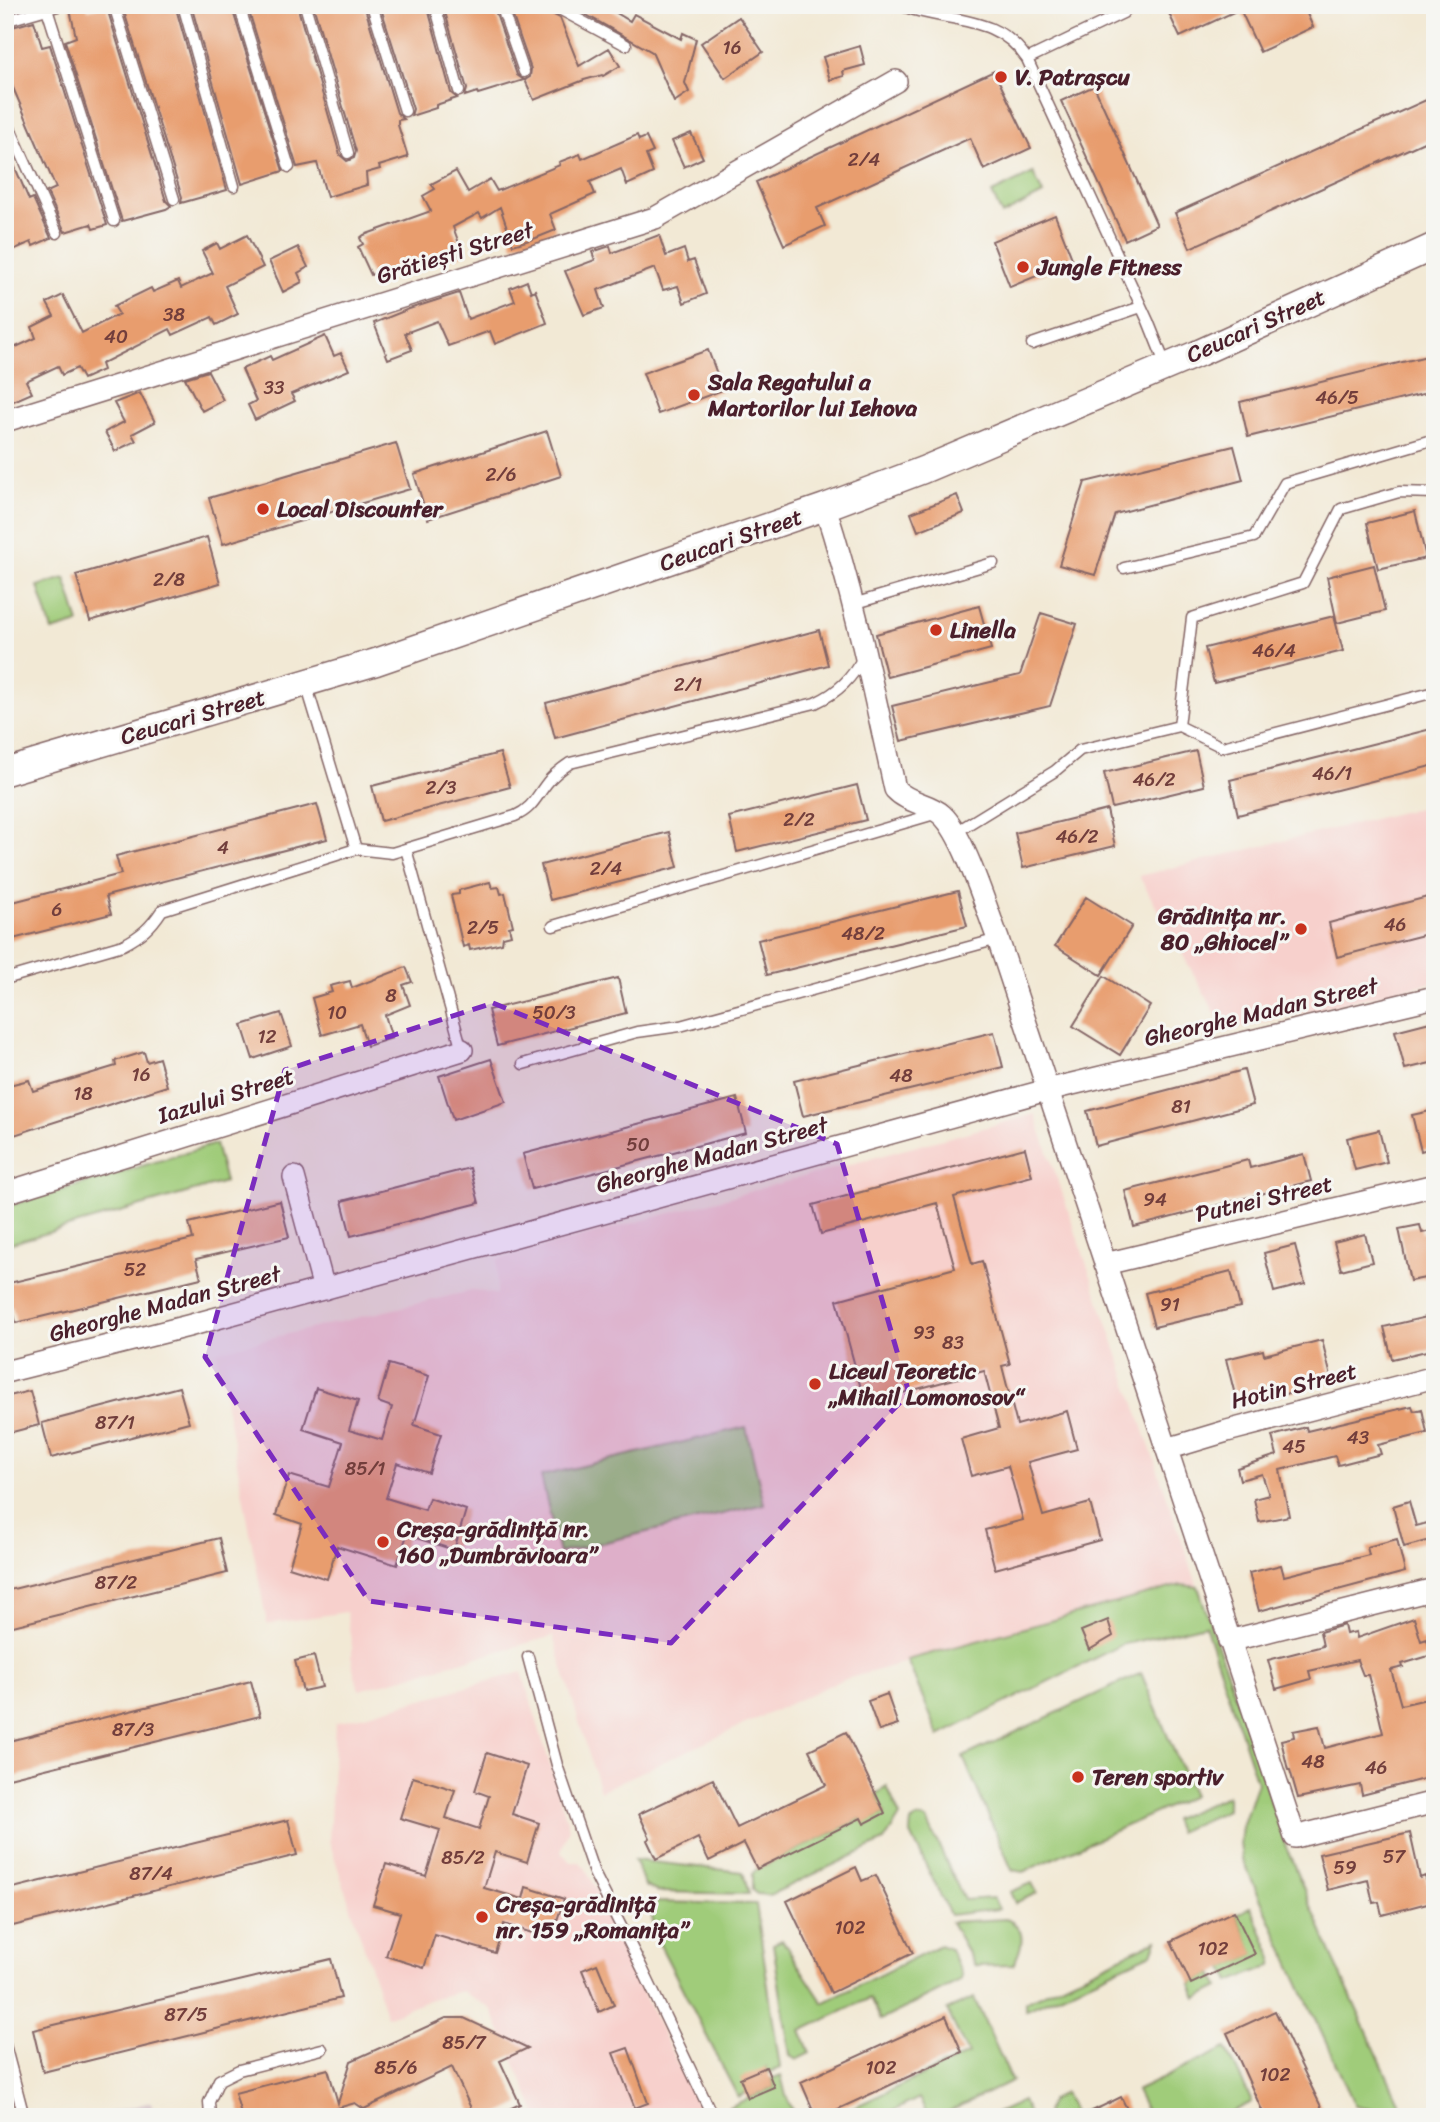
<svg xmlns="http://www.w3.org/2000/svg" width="1440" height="2122" viewBox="0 0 1440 2122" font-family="Sriracha,sans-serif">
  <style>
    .built { fill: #f7d0cc }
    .industrial { fill: #d2bec3 }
    .green { fill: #a0cc7a; stroke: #757652; stroke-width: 2 }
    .building { fill: #e89d6e }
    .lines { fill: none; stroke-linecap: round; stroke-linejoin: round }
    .service-casing { stroke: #856666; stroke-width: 13 }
    .minor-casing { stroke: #856666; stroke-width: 24 }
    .tertiary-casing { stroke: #856666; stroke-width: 29 }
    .service { stroke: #fff; stroke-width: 10 }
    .minor { stroke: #fff; stroke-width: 21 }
    .tertiary { stroke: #fff; stroke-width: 26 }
    .marked { fill: #7b2cbf; fill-opacity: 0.2; stroke: #7b2cbf; stroke-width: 5; stroke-dasharray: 14 9; stroke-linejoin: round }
    .poi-dot { fill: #c8321e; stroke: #f6f6f2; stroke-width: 2.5 }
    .labels { text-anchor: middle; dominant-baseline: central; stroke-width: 6; stroke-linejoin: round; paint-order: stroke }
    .number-label { font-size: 19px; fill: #723e3c }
    .poi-label { font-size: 23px; font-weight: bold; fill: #4a1f2b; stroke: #f6f6f2; text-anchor: start }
    .street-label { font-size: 23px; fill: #4a1f2b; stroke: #f6f6f2 }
  </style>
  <rect width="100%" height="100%" fill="#f6f6f2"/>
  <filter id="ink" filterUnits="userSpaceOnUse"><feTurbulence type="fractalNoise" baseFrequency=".0143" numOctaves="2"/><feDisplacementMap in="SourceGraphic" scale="14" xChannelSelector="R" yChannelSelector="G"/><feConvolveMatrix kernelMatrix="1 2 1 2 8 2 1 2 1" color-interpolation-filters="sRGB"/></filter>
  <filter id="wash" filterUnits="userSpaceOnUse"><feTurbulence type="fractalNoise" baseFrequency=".00686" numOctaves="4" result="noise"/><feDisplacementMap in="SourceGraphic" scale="28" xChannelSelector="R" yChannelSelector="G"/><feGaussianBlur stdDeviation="1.57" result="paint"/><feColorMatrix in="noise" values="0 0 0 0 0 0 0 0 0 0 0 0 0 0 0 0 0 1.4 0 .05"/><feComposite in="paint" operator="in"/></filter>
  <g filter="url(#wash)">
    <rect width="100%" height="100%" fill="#f2e9d5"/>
    <path class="built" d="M1435,804V982L1225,1031L1139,876Z
      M1035,1114L1198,1587L1181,1585L839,1681L600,1791L553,1636L359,1690L352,1664V1646L346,1612L267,1624L216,1351L475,1290L497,1295V1260Z
      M522,1672L569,1828L561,1851L570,1862H580L586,1869L633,1964L634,1974L698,2106L696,2112L685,2117H538L491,2009L462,1991L424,2001L387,2017L329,1841L335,1723Z"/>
    <path class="industrial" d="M151,2102L155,2117H92Z"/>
    <path class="green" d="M1033,173L1043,194L1002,215L992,193Z
      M65,578L79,623L52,631L38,586Z
      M215,1144L225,1182L5,1245V1207Z
      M746,1427L764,1504L559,1553L541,1476Z
      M1181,1585L1198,1587L1286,1847L1330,1951L1406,2117L1355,2106L1242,1859L1240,1843L1242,1827L1257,1782L1205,1625L1121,1645L939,1736L907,1660Z
      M1141,1673L1193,1796L1023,1872L1012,1870L963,1757Z
      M887,1787L900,1816L884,1841L770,1895L757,1894L752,1890V1874L757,1869L861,1818L864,1823L885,1813L876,1794Z
      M1227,1796V1810L1178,1832L1173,1819Z
      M918,1818L927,1820L964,1900L993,1898L999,1909L950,1915L910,1832L911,1822Z
      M634,1860L743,1872L749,1894L658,1892L645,1886Z
      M1032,1883L1037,1893L1015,1903L1010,1892Z
      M648,1902L756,1904L780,2068L768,2073L766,2067L746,2093L738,2097L659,1943Z
      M1251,1907L1273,1958L1272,1965L1230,1982L1224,1968L1254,1954L1236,1915Z
      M1006,1919C1029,1928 1022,1949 1013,1965L975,1966L951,1922Z
      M782,1940L823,2003L940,1945L950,1949L962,1976L960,1981L881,2020L870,1998L801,2031L810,2053L798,2059L790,2055L773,1944Z
      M1157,1940L1152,1953L1025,2011V2002Z
      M1213,1973L1219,1987L1197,1998L1191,1984Z
      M974,1998L1012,2081L938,2117H928L919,2098L881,2117H833L968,2054L947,2010Z
      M1226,2048L1252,2102L1222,2117H1149L1136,2091Z
      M781,2075L786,2096L796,2117H734L729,2107L774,2087L771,2079Z
      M1064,2093L1075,2115L1092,2107L1091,2111L1093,2117H1048L1046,2113L1051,2100Z
      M1023,2101L1030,2117H994L993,2115Z"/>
    <g id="blocks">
      <path class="building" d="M5,5H30V6L5,13Z
        M69,5H87L88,10L106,5L166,201L171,206L166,209L122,221L65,41L76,37Z
        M122,5H175L227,190L181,203L182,197Z
        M191,5H231L283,171L242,184Z
        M247,5H297L340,155L347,161L354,158L356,151L313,5H364L397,113L404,119L398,120V125L408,157L379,166L380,169L366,173L367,185L327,197L317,163L297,167Z
        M380,5H427L451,93L457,98L436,105V108L411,116L413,109Z
        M443,5H493L517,75L524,80L478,94L477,92L465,96L467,89Z
        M509,5H544L548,12L560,18L579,66L609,48L620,66L603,76L602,75L584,80L534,100L525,80L530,77L531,69Z
        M569,5H603L630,21L634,14L681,39L683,33L696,39L685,83L689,92L674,102L652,52Z
        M1165,5H1303L1313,27L1260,52L1240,9L1180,37Z
        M739,17L763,52L725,78L701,43Z
        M34,21L42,47L50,45L107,225L93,229L91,224L65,232L47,192L56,188L5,69V29Z
        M860,46L865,65L843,71L844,76L830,80L823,57Z
        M994,71L1031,148L984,170L970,138L817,208L825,226L784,245L756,182Z
        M1094,86L1157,225L1125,240L1061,101Z
        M1435,96V137L1190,248L1175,213Z
        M691,133L703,158L684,167L672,141Z
        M637,135L639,140L646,137L653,152L646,155L653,173L627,185L621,169L590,182L595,194L550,214L556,230L536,238L513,245L500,207L482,218L479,213L453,227L463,254L449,259L447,255L413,267L412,263L383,277L380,271L371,275L358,247L363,244L360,238L364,235L431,211L423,196L435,189L431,184L456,171L468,192L490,179L497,191L560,165L559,162L580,154L582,159Z
        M5,144L29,200L33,198L51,238L33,246L31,242L11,251L5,238Z
        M1055,215L1073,261L1010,287L992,241Z
        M247,235L263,267L225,286L238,314L216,325L212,317L173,335L170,329L101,364L103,370L83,379L77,368L62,375L58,366L26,381L32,393L9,403L5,394V352L36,338L32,327L54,316L47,303L63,295L82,333L119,314L114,306L151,288L153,292L178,281L181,288L213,273L202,251L217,243L220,249Z
        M659,235L666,256L684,249L688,262L694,260L706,294L684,303L678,286L663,290L655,268L600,289L598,290L604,308L584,315L565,271L595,260L592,252L610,246L612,253Z
        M298,247L308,267L298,273L302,282L283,292L269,261Z
        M527,281L531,292L535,290L547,323L495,344L490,331L448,346L437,321L405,333L412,350L388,359L374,323L409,309L459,293L468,319L515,301L510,288Z
        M325,336L334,356L341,353L349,370L291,394L295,401L255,420L248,405L256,401L242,369L270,356L272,360Z
        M708,350L723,390L658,414L643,373Z
        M1435,354V391L1248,437L1240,402Z
        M208,371L223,400L202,411L185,378Z
        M140,393L155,422L132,434L136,441L115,451L105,432L124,422L114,403Z
        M547,431L561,476L428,519L414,474Z
        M396,443L410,489L223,544L209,498Z
        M1234,446L1243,480L1115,514L1095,575L1059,565L1085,482Z
        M957,495L964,513L918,531L911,513Z
        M1415,511L1426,558L1378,569L1367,523Z
        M207,537L220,583L90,621L76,575Z
        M1374,565L1385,611L1337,623L1327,577Z
        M979,606L991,649L887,677L876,634Z
        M1041,613L1077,624L1050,706L901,741L892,706L1020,675Z
        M1334,616L1343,651L1214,683L1205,648Z
        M819,630L828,665L555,738L546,703Z
        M1435,728V765L1238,815L1230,780Z
        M1196,751L1204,786L1112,808L1104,773Z
        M500,753L510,787L381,821L372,786Z
        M857,785L866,820L737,852L729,817Z
        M317,804L327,839L106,896L111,914L5,941V904L121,874L116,856Z
        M1107,810L1115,846L1023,868L1015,833Z
        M669,832L678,867L550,900L541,865Z
        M490,882L492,888L499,887L501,894L505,893L513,926L509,927L511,935L503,937L502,943L470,950L469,945L463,947L451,895L459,894V890Z
        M958,891L967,926L767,975L758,940Z
        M1435,895V932L1337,957L1329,923Z
        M1086,897L1132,926L1101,975L1055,946Z
        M406,967L412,982L403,985L410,1005L385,1015L392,1038L367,1046L360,1024L322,1035L312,998L332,992L330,986L350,981L352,988Z
        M1104,976L1150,1006L1120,1055L1073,1026Z
        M618,978L626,1013L497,1046L488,1010Z
        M281,1013L292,1046L253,1059L242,1025Z
        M1430,1022L1435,1039V1062L1405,1069L1395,1031Z
        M994,1032L1003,1067L803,1116L794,1081Z
        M144,1052L147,1062L159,1058L167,1086L5,1138V1086L29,1080L33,1091L116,1066L115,1061Z
        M491,1059L506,1102L453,1120L439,1076Z
        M1244,1070L1253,1105L1096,1146L1087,1111Z
        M737,1098L746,1133L532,1189L523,1154Z
        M1435,1110V1147L1421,1151L1412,1115Z
        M1379,1130L1387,1162L1355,1170L1347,1138Z
        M1025,1148L1032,1176L954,1197L972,1264L982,1261L1010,1364L1002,1366L1017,1425L1067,1411L1077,1449L1028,1462L1043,1516L1090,1503L1100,1540L995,1569L985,1530L1023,1520L1008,1466L971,1476L961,1439L999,1428L984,1371L865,1403L837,1300L955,1268L937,1203L821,1234L813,1205Z
        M1304,1154L1311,1181L1134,1227L1125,1191L1248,1160L1250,1168Z
        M470,1168L479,1203L351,1236L342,1201Z
        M280,1201L289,1237L196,1259L201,1278L16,1323L12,1306L5,1308V1284L193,1239L189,1223Z
        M1420,1225L1422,1233L1435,1230V1276L1410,1281L1399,1229Z
        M1365,1234L1372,1262L1341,1270L1334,1242Z
        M1295,1245L1305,1284L1274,1292L1264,1253Z
        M1231,1271L1240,1307L1154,1327L1145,1293Z
        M1435,1315V1349L1392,1359L1384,1327Z
        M1322,1340L1332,1381L1238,1407L1226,1359L1263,1350L1264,1355Z
        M389,1364L429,1376L414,1425L441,1434L429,1473L397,1463L386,1498L425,1510L429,1498L466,1510L454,1550L407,1535L397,1565L337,1546L327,1579L289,1567L302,1524L276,1515L289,1475L329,1487L343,1442L303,1429L316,1388L358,1401L349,1430L382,1440L392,1407L378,1402Z
        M179,1387L189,1422L51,1458L42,1423Z
        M30,1391L39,1425L5,1434V1397Z
        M1412,1406L1414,1411L1422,1409L1427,1433L1378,1445L1381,1454L1338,1465L1335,1456L1280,1470L1289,1516L1259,1522L1254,1499L1269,1495L1262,1474L1240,1480L1237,1468L1277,1455L1272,1436L1306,1427L1307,1431Z
        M1409,1501L1416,1526L1435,1521V1539L1404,1547L1393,1506Z
        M219,1538L227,1573L5,1628V1591Z
        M1397,1539L1405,1572L1259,1611L1249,1573L1281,1565L1284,1576L1369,1555L1367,1547Z
        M1414,1618L1421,1641L1427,1639L1432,1655L1402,1664L1403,1667L1391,1670L1401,1705L1435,1697V1776L1362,1795L1360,1785L1298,1798L1290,1770H1288L1281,1740L1294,1737L1293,1731L1319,1726L1325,1748L1383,1733L1379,1716L1368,1675H1363L1357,1660L1309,1671L1311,1679L1276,1689L1268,1660L1323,1646L1320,1632L1344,1625L1346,1634L1356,1632L1357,1638Z
        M1108,1620L1113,1636L1089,1650L1081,1631Z
        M314,1656L322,1687L303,1691L295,1661Z
        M251,1681L260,1716L5,1779V1742Z
        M887,1694L898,1725L879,1731L868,1701Z
        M846,1732L885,1813L864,1824L861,1818L757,1869L744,1843L709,1861L698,1838L656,1859L647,1840L650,1838L639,1814L713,1779L737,1828L826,1785L809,1750Z
        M487,1753L527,1766L512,1814L539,1823L527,1862L495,1852L484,1888L523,1899L526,1887L564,1899L551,1939L504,1924L495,1953L435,1935L424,1968L386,1956L400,1913L373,1905L386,1864L426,1876L440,1830L400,1818L413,1777L455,1790L446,1818L479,1829L489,1796L475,1791Z
        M288,1820L297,1855L5,1928V1890Z
        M1410,1833L1420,1878L1425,1876L1427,1883L1435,1881V1901L1382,1915L1379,1902L1373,1903L1368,1880L1328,1890L1319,1854Z
        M856,1867L862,1881L876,1875L913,1953L831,1993L787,1901Z
        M1234,1911L1255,1954L1191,1984L1171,1941Z
        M331,1959L341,1998L43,2072L33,2030Z
        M597,1964L614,2005L599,2012L582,1970Z
        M1275,2011L1326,2117H1265L1227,2033Z
        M946,2016L962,2052L821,2117H816L801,2082Z
        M446,2018H464L528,2048L500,2061L520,2104L492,2117H475L452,2067L364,2109L355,2103L305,2117H242L235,2093L328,2069L338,2103L351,2061Z
        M628,2048L648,2103L635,2108L613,2053Z
        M766,2067L774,2087L748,2098L740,2078Z
        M1121,2097L1131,2117H1080Z"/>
    </g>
  </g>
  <g filter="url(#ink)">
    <use href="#blocks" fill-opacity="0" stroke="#856666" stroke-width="2"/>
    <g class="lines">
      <defs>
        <path id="service" d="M114,5L174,199
          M183,5L234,186
          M239,5L289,167
          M305,5L348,153
          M372,5L405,111
          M435,5L459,91
          M501,5L524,72
          M552,5L626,45
          M900,5C946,24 996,12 1027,59L1148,321L1166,366
          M47,9L114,221
          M5,21L61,5
          M1027,59L1123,13L1130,5
          M5,117L57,233
          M1032,344L1141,307
          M1124,568L1254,537L1285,483L1435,439
          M853,604L993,563
          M306,684L356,849
          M1179,726L1192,618L1303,583L1341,509L1399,492L1435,493
          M956,832L1055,771L1080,750L1179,726L1222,747L1435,692
          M406,849L462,1050
          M553,926L938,813
          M5,979L123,945C141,936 151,927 162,910L356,849L392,853L515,816C532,809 536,797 547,783C553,775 561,769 570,763L815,703C839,692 852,678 864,656
          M523,1064L637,1032L680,1026L998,939
          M528,1657L557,1765L594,1873L642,1968L713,2117
          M5,2045L23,2113
          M210,2117L209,2102L219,2080L239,2070L322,2049"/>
        <path id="minor" d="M5,421L655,218L896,81
          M825,507C855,599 874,694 895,789C909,804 929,803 942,815C964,835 986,908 998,939L1295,1837L1435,1802
          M294,1177L324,1289
          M5,1193L462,1050
          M1105,1264L1435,1185
          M5,1372L188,1326L1047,1090L1435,997
          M1167,1449L1227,1431L1435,1377
          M1229,1641L1435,1589"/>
        <path id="tertiary" d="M5,772L376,662L825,507L923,470L1199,353L1435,246"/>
      </defs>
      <use href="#service" class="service-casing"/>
      <use href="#minor" class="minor-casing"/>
      <use href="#tertiary" class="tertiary-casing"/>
      <use href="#service" class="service"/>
      <use href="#minor" class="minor"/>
      <use href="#tertiary" class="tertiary"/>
    </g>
  </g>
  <path class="marked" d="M493,1003L837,1144L909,1393L671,1643L369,1601L205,1357L285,1070Z"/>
  <g class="poi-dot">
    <circle cx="1001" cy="77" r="7"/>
    <circle cx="1023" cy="267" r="7"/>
    <circle cx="694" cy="395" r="7"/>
    <circle cx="263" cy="509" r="7"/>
    <circle cx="936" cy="630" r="7"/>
    <circle cx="1301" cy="929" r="7"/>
    <circle cx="815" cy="1384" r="7"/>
    <circle cx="383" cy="1542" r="7"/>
    <circle cx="1078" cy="1777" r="7"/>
    <circle cx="482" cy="1917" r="7"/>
  </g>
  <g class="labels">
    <g class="number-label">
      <text x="732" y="47">16</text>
      <text x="864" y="159">2/4</text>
      <text x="174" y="314">38</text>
      <text x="116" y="336">40</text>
      <text x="274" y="387">33</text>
      <text x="1337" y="397">46/5</text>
      <text x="501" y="474">2/6</text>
      <text x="169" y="579">2/8</text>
      <text x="1274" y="650">46/4</text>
      <text x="688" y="684">2/1</text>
      <text x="1332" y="773">46/1</text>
      <text x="1154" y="779">46/2</text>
      <text x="441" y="787">2/3</text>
      <text x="799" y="819">2/2</text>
      <text x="1077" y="836">46/2</text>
      <text x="223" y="847">4</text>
      <text x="606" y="868">2/4</text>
      <text x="57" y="909">6</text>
      <text x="1395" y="924">46</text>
      <text x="483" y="927">2/5</text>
      <text x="863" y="933">48/2</text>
      <text x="391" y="995">8</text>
      <text x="337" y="1012">10</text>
      <text x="554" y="1012">50/3</text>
      <text x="267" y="1036">12</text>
      <text x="141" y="1074">16</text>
      <text x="901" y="1075">48</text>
      <text x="83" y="1093">18</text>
      <text x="1181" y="1106">81</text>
      <text x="638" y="1144">50</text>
      <text x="1155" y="1199">94</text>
      <text x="135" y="1269">52</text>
      <text x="1170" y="1304">91</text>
      <text x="924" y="1332">93</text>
      <text x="953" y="1342">83</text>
      <text x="115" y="1422">87/1</text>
      <text x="1358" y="1437">43</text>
      <text x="1294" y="1446">45</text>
      <text x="365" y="1468">85/1</text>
      <text x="116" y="1582">87/2</text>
      <text x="133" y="1729">87/3</text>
      <text x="1313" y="1761">48</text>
      <text x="1376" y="1767">46</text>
      <text x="1394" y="1856">57</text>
      <text x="463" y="1857">85/2</text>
      <text x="1345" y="1867">59</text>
      <text x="151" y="1873">87/4</text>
      <text x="850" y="1927">102</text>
      <text x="1213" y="1948">102</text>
      <text x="186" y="2014">87/5</text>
      <text x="464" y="2042">85/7</text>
      <text x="396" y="2067">85/6</text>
      <text x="881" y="2067">102</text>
      <text x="1275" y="2074">102</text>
    </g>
    <g class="poi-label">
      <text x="1015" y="77">V. Patrașcu</text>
      <text x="1037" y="267">Jungle Fitness</text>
      <text x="708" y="382">Sala Regatului a<tspan x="708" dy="26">Martorilor lui Iehova</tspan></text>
      <text x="277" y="509">Local Discounter</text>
      <text x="950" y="630">Linella</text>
      <text x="1287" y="916" text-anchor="end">Grădinița nr.<tspan x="1287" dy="26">80 „Ghiocel”</tspan></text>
      <text x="829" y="1371">Liceul Teoretic<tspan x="829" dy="26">„Mihail Lomonosov“</tspan></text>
      <text x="397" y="1529">Creșa-grădiniță nr.<tspan x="397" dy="26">160 „Dumbrăvioara”</tspan></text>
      <text x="1092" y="1777">Teren sportiv</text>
      <text x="496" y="1904">Creșa-grădiniță<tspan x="496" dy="26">nr. 159 „Romanița”</tspan></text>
    </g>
    <g class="street-label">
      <text transform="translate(455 253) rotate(-17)">Grătiești Street</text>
      <text transform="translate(1256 326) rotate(-24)">Ceucari Street</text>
      <text transform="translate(731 540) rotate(-19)">Ceucari Street</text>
      <text transform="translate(193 717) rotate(-16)">Ceucari Street</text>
      <text transform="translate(1261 1012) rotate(-13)">Gheorghe Madan Street</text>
      <text transform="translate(226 1096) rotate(-17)">Iazului Street</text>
      <text transform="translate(712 1155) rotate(-15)">Gheorghe Madan Street</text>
      <text transform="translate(1264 1199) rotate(-13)">Putnei Street</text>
      <text transform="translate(165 1304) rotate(-15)">Gheorghe Madan Street</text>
      <text transform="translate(1294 1386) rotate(-14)">Hotin Street</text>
    </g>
  </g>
  <rect width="1440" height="2122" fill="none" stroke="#f6f6f2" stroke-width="28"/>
</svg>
